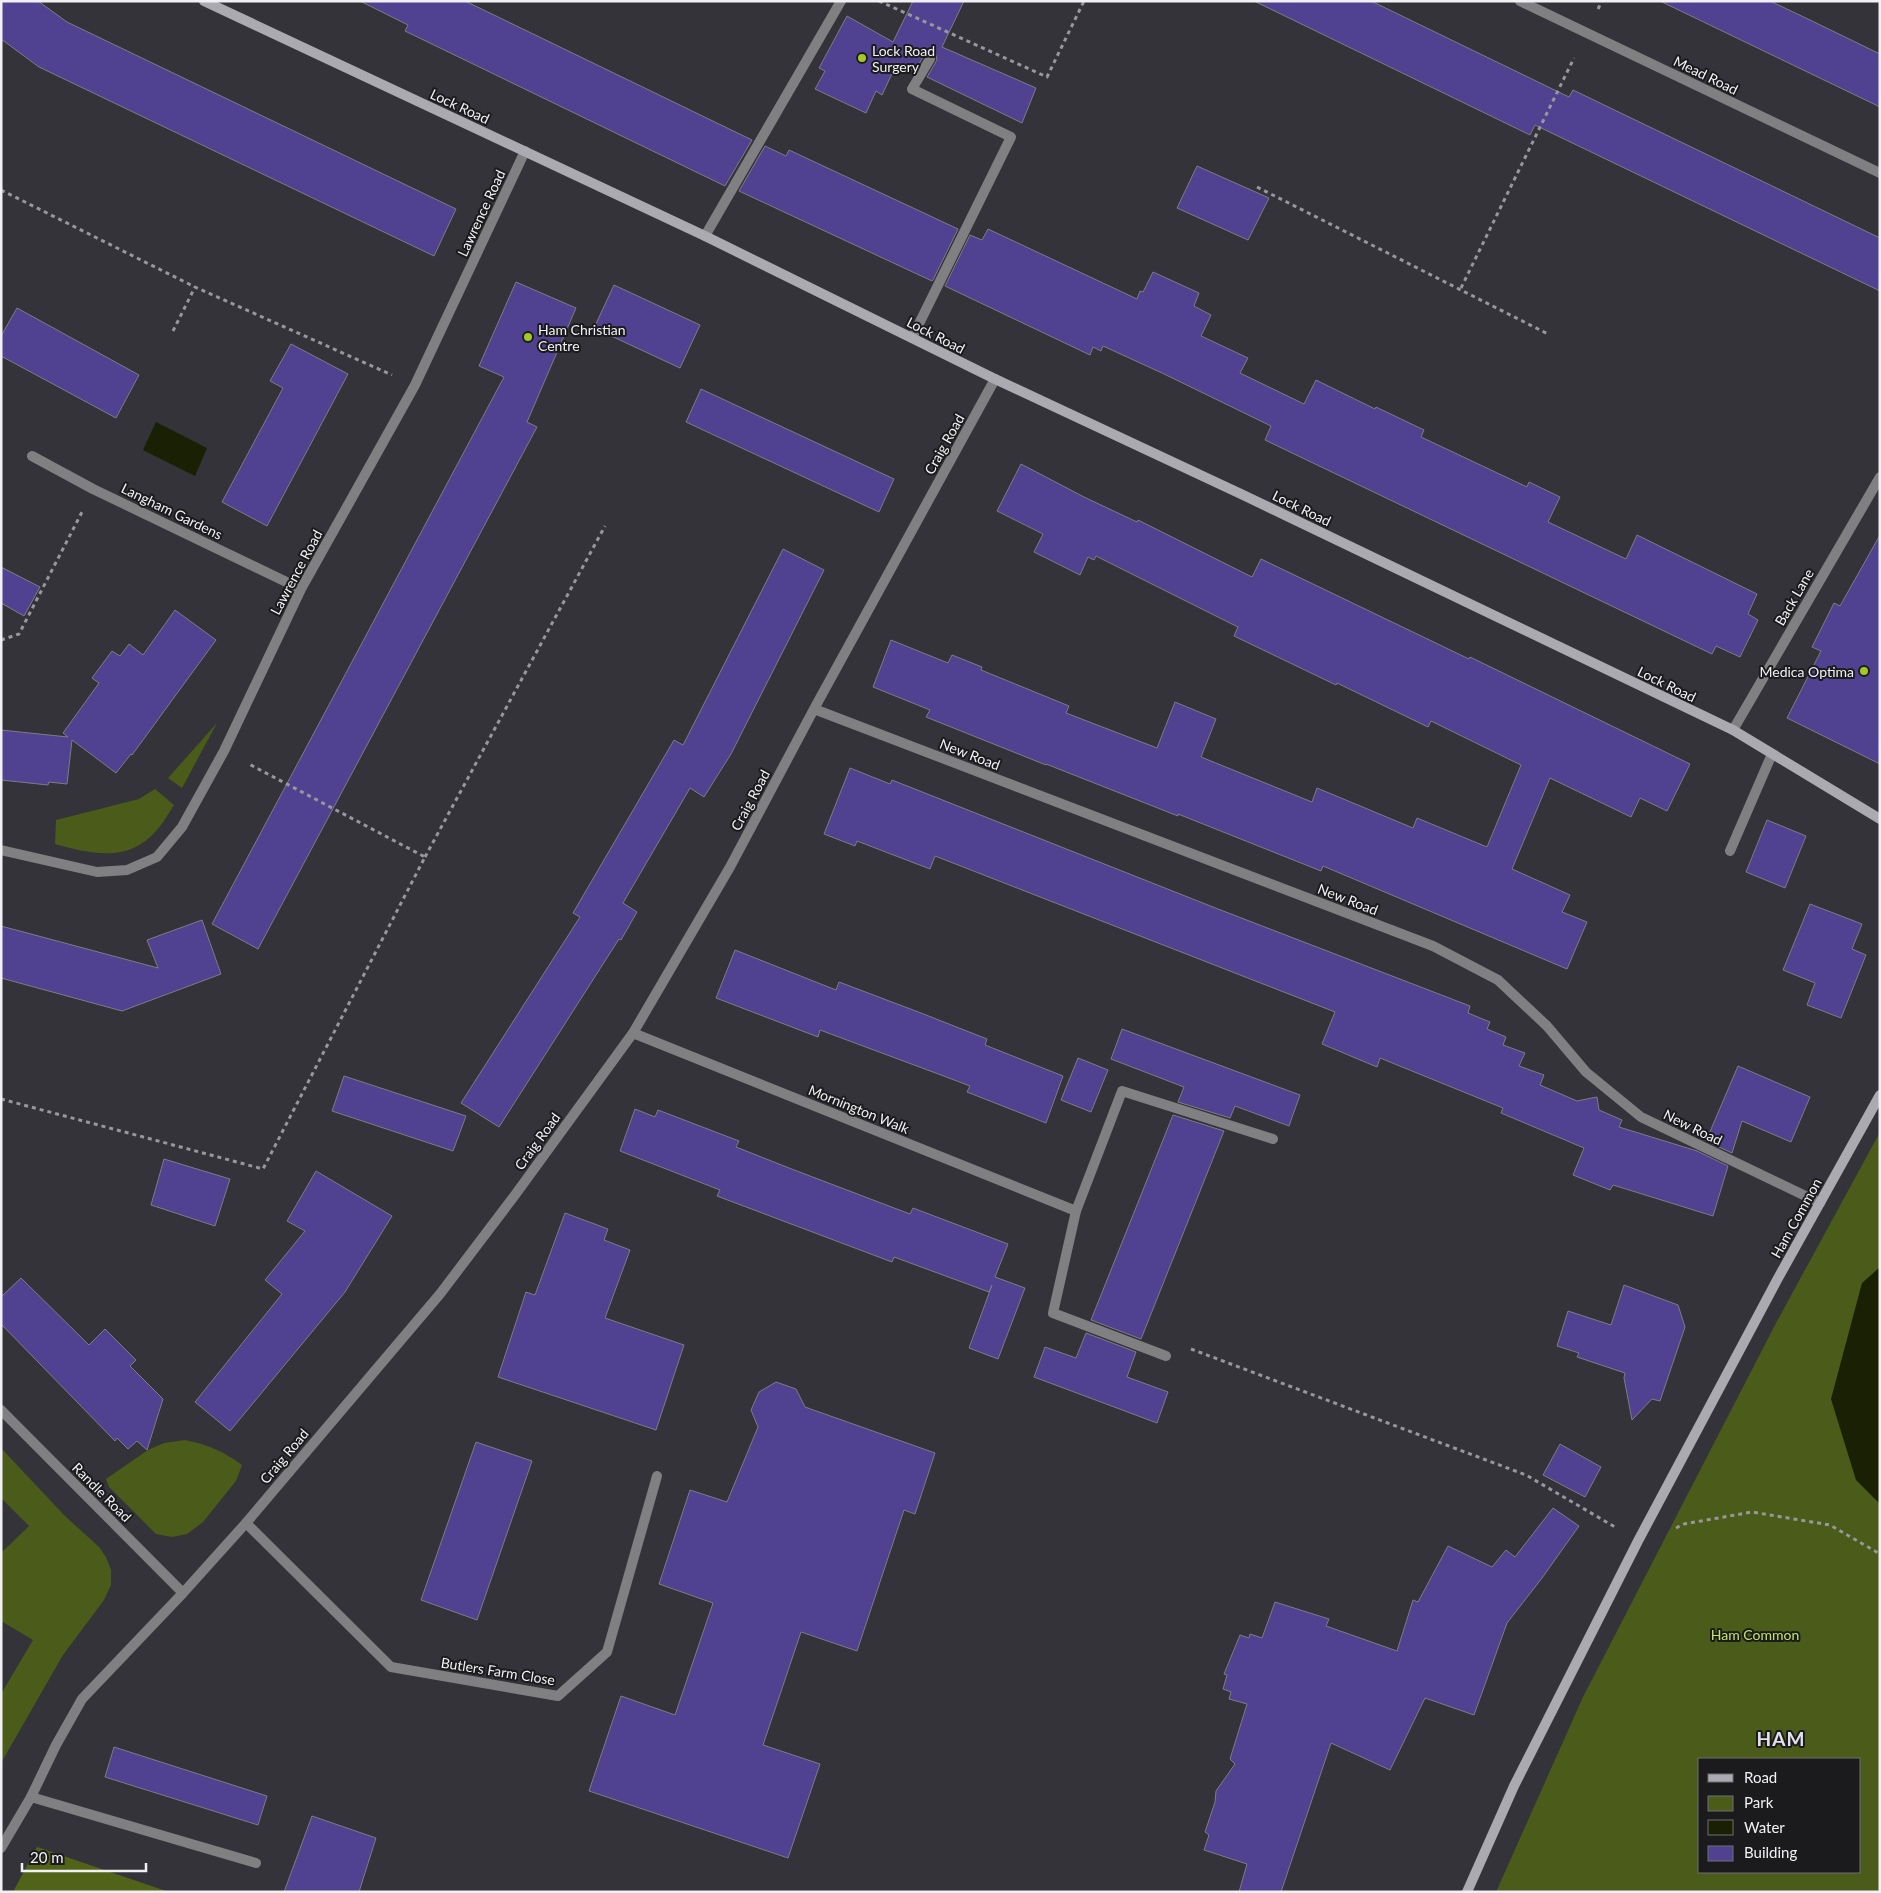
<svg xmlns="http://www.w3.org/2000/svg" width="1881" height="1893" viewBox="0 0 1881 1893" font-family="Lato,sans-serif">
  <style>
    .green { fill: #4b5b1a; fill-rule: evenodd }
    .forest { fill: #516318 }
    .water { fill: #192003 }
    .building { fill: #514291; stroke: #7d7c84 }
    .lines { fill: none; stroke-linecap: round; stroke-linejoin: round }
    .path { stroke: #97979c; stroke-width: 3; stroke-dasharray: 4 4; stroke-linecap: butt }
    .lane { stroke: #808083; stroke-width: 10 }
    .street { stroke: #808083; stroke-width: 10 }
    .secondary { stroke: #abaab0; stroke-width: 10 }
    .poi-dot { fill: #a4c824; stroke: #1b1b1e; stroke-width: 2 }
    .labels { text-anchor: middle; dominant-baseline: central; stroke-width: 4; stroke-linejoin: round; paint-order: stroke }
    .poi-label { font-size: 14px; fill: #f1f1f5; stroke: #1b1b1e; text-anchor: start }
    .street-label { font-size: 14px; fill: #f1f1f5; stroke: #1b1b1e }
    .park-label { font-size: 14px; fill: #c2e366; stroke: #1b1b1e }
    .district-label { font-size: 19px; font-weight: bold; letter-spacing: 1px; fill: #e3e2eb; stroke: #1b1b1e }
  </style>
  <rect width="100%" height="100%" fill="#333339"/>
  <path class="green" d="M217,723L182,788L168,778Z
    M155,789L174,805C168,814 163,824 156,831C128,863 91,854 55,844L56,820L139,799Z
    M1880,1132V1892H1496L1583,1697L1775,1325ZM1700,1759H1860V1872H1700Z
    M185,1440C209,1445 223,1451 242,1465L236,1481L203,1522L187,1534L172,1537L156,1534L109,1487L106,1479L148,1450L164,1443Z
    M1,1448L64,1515L99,1547L106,1557L111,1570V1585L104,1600L63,1655L1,1763V1694L33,1640L1,1621V1553L29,1526L1,1498Z"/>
  <path class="forest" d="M37,1847L169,1892H13Z"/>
  <path class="water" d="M156,422L207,448L195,476L143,450Z
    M1880,1267V1504L1856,1480L1831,1399L1862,1283Z"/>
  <path class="building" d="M1,1H38L67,22L456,209L434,256L39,67L1,39Z
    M360,1H465L752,140L725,186L405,31L408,25Z
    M913,1H964L942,47L1036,88L1022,123L927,77L937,60L936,55L931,52L924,55L915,71L897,63L882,95L876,91L866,113L815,89L825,71L819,68L847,16L893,42Z
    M1254,1H1371L1569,97L1573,90L1880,238V291L1535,125L1530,135Z
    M1660,1H1770L1810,20L1880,54V107Z
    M765,146L786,156L789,150L958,229L933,280L932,281L739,191Z
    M1197,166L1269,198L1248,240L1177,208Z
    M988,229L1137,299L1140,291L1143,292L1153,272L1199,293L1194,306L1211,315L1201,336L1248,358L1240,373L1304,404L1316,380L1375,409L1376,407L1424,430L1421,437L1527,487L1529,482L1560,497L1548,522L1626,559L1637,535L1757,594L1748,614L1758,620L1740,657L1716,646L1712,654L1265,440L1271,426L1162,373L1103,346L1101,351L1093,347L1090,355L945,286L970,235L982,240Z
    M516,282L576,308L527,422L537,427L258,949L212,924L504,377L479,366Z
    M614,285L700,325L680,368L594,328Z
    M17,308L139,375L116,418L1,356V336Z
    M291,344L348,374L267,526L222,502L283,388L270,381Z
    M701,389L894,479L879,512L686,422Z
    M1021,464L1084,497L1137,522L1138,520L1252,577L1261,559L1469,659L1470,657L1690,764L1667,811L1640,798L1631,817L1550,778L1512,869L1570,895L1562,912L1587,922L1567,969L1323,866L1321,871L1178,814V816L1046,764V765L926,717L930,710L873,687L891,640L948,663L952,655L982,667L981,670L1069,706L1066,713L1157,748L1175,702L1216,719L1201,757L1312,802L1317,788L1413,828L1417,818L1487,847L1521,765L1431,721L1428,727L1337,683L1336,685L1234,636L1238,627L1096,556L1094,560L1088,557L1080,575L1034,552L1043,534L997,511Z
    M1880,535V764L1787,718L1821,651L1812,647L1834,603L1840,606Z
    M783,549L824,570L731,754L704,797L690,788L623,903L637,912L621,940L619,939L499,1127L461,1103L580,917L573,913L674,740L683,745Z
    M1,567L40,587L24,616L1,603Z
    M175,610L216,640L132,755L131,754L116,773L72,740L67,784L49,782L48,785L1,780V730L68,737L63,733L99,683L92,678L112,651L120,656L129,644L143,655Z
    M850,768L890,784L892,780L1218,909L1470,1006L1468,1013L1490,1022L1487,1029L1506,1037L1503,1045L1525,1053L1519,1066L1544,1075L1540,1085L1577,1101L1597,1097L1599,1110L1622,1120L1619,1127L1697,1151L1728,1166L1713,1216L1613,1185L1610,1190L1573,1175L1584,1148L1501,1113L1503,1108L1380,1058L1377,1067L1322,1044L1335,1012L935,856L930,869L857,841L855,846L824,834Z
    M1767,820L1806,836L1785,888L1746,872Z
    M1810,904L1862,924L1852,949L1866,955L1841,1018L1807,1005L1815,983L1783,970Z
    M202,920L221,974L122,1011L1,978V926L158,968L147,940Z
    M735,950L836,990L839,982L921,1013L987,1039L985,1045L1063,1076L1046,1123L967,1092L970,1086L941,1075L820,1030L818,1037L716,998Z
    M1122,1029L1300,1095L1289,1126L1235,1106L1230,1118L1178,1102L1184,1087L1111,1059Z
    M1078,1058L1108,1070L1091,1112L1061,1100Z
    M1738,1066L1810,1097L1791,1142L1742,1121L1732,1153L1706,1141Z
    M344,1076L466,1116L453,1151L332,1111Z
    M635,1109L655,1117L658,1110L739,1141L736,1147L789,1168L910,1214L913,1208L1008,1244L995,1277L1025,1288L998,1359L969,1348L992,1285L989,1292L894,1257L892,1262L717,1196L720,1190L620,1151Z
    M1173,1115L1224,1131L1141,1339L1091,1320Z
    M164,1159L230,1179L215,1226L151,1205Z
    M316,1171L392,1216L345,1292L230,1431L195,1402L282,1294L265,1280L305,1231L287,1221Z
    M565,1213L608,1229L604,1240L630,1250L605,1318L684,1345L656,1430L498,1377L526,1292L535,1295Z
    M21,1278L89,1345L105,1329L136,1360L130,1366L163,1399L147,1450L137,1441L128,1449L117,1438L115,1441L1,1324V1297Z
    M1624,1285L1678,1305L1685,1327L1660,1401L1652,1399L1632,1420L1624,1378L1625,1373L1577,1357L1579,1353L1557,1346L1568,1311L1611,1325Z
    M1086,1333L1136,1352L1127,1377L1168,1392L1157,1423L1034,1377L1045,1347L1076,1358Z
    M776,1382L796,1389L805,1407L935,1453L915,1514L904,1510L857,1651L801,1632L763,1745L820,1764L788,1858L589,1791L621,1696L675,1715L713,1603L659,1584L690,1490L727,1502L758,1427L751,1410L759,1392Z
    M476,1442L532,1461L477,1620L421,1600Z
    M1560,1444L1601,1467L1585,1497L1543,1475Z
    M1553,1508L1579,1526L1542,1578L1507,1623L1474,1715L1425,1698L1390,1770L1331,1743L1281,1892H1239L1247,1864L1204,1850L1209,1835L1205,1832L1215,1802L1216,1791L1235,1764L1230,1759L1247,1704L1229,1699L1231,1692L1223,1689L1227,1675L1224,1674L1240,1635L1249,1638L1250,1634L1262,1638L1275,1602L1329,1619L1326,1626L1397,1651L1413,1600L1418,1602L1448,1546L1492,1567L1506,1550L1515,1557Z
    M114,1747L267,1796L258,1825L105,1777Z
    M312,1816L376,1838L359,1892H284Z"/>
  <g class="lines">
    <path class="path" d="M879,1L1047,77L1084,1
      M1598,9L1602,1
      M1257,187L1548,334
      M1,190L195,287L392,375
      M1461,288L1574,58
      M173,331L195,287
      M1,640L19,634L82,512
      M425,857L605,526
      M1,1099L263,1169L425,857L247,763
      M1191,1349L1526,1475L1615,1527
      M1676,1528L1684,1524L1752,1512L1830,1525L1880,1554"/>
    <path class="lane" d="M705,236L841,1
      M912,338L1011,137L912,89L930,59
      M1166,1356L1053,1313L1076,1211L1122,1091L1273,1139
      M246,1523L391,1667L558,1696L607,1652L657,1476
      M31,1797L256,1863"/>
    <path class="street" d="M1520,1L1880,173
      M32,456L93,489L301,589
      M814,709L1433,946L1498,980L1547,1026L1586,1072L1641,1117L1820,1203
      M1733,730L1880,477
      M1,850L97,872L127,870L157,857L182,827L224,751L301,589L415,385L525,151
      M1730,851L1772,754
      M633,1033L1076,1211
      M1,1410L183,1593
      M1,1848L31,1797L56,1745L82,1699L183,1593L246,1523L440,1294L515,1195L633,1033L730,867L814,709L995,379"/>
    <path class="secondary" d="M204,1L705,236L995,379L1241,494L1733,730L1880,819
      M1467,1892L1514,1786L1638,1541L1777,1280L1880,1095"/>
  </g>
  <g class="poi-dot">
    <circle cx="862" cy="58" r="5"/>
    <circle cx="528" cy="337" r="5"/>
    <circle cx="1864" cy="671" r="5"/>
  </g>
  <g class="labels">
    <g class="poi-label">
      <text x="872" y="50">Lock Road<tspan x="872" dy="16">Surgery</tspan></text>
      <text x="538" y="329">Ham Christian<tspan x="538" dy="16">Centre</tspan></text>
      <text x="1854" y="671" text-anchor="end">Medica Optima</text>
    </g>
    <g class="street-label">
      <text transform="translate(1706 75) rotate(26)">Mead Road</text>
      <text transform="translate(460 106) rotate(25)">Lock Road</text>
      <text transform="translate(481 213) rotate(-65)">Lawrence Road</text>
      <text transform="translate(936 335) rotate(27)">Lock Road</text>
      <text transform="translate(944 444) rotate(-61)">Craig Road</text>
      <text transform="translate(1302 508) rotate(26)">Lock Road</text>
      <text transform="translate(172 511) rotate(26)">Langham Gardens</text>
      <text transform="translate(296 572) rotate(-62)">Lawrence Road</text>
      <text transform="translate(1794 597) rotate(-60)">Back Lane</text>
      <text transform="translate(1667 684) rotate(26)">Lock Road</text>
      <text transform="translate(970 754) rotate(21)">New Road</text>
      <text transform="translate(750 800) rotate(-62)">Craig Road</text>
      <text transform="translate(1348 899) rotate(21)">New Road</text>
      <text transform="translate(859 1109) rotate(22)">Mornington Walk</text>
      <text transform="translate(1693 1127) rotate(26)">New Road</text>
      <text transform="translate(537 1141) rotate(-54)">Craig Road</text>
      <text transform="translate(1796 1218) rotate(-61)">Ham Common</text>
      <text transform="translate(284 1456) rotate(-50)">Craig Road</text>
      <text transform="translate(102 1492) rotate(45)">Randle Road</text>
      <text transform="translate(498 1671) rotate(9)">Butlers Farm Close</text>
    </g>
    <g class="park-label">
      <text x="1755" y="1634">Ham Common</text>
    </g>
    <g class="district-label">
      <text x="1781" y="1738">HAM</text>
    </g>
  </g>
  <rect width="1881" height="1893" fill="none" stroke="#f1f1f5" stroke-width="5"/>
  <rect x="1698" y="1758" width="162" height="115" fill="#1b1b1e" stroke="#717174"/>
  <rect x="1708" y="1774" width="25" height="8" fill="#abaab0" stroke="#717174"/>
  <text x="1744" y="1783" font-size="15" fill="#f1f1f5">Road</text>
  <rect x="1708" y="1796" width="25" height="15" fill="#4b5b1a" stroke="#717174"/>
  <text x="1744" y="1808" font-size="15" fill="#f1f1f5">Park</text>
  <rect x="1708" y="1820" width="25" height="15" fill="#192003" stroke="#717174"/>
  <text x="1744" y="1833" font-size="15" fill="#f1f1f5">Water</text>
  <rect x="1708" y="1846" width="25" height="15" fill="#514291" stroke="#717174"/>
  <text x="1744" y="1858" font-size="15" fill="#f1f1f5">Building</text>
  <path d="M22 1863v8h124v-8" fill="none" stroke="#f1f1f5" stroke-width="2.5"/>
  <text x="30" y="1863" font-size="15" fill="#f1f1f5" stroke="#1b1b1e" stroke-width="4" paint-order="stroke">20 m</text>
</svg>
